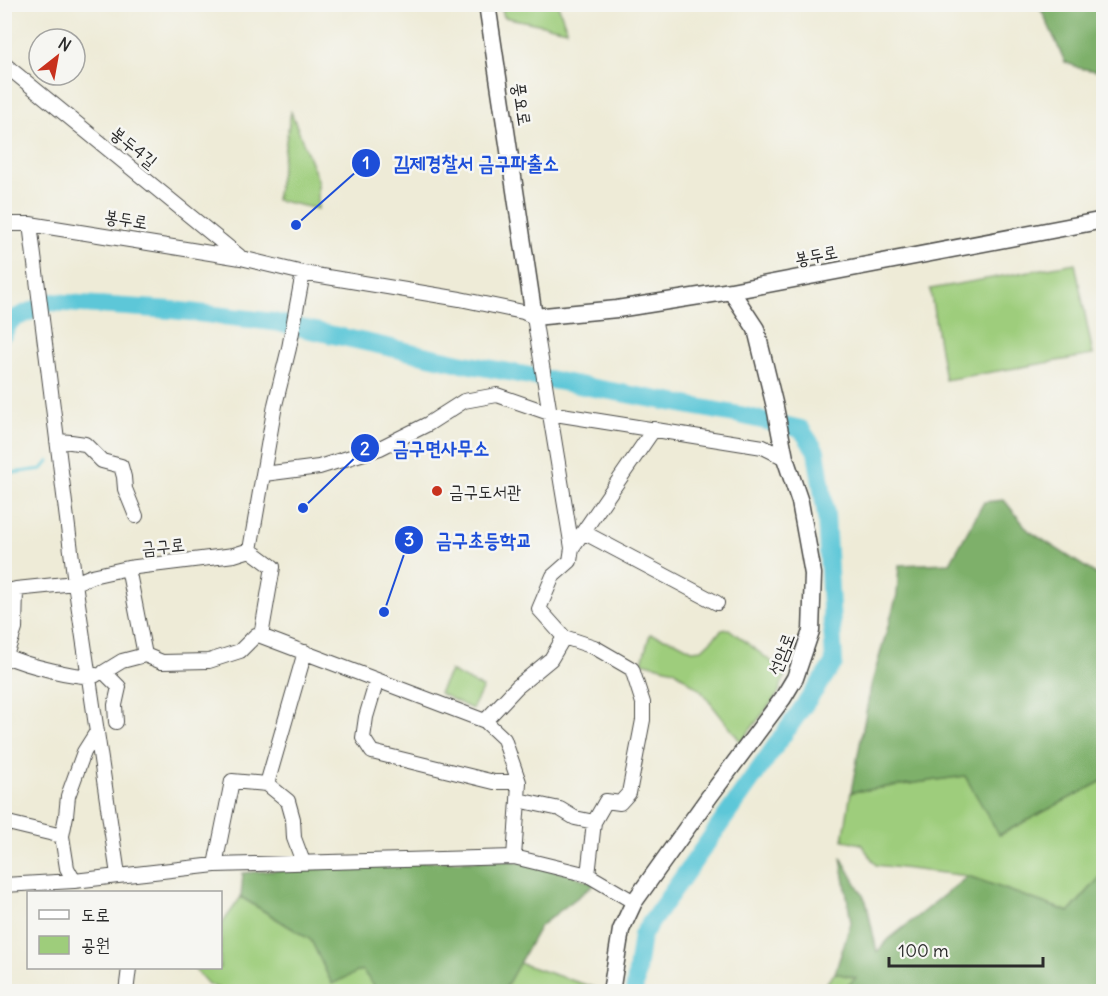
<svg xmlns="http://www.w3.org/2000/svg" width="1108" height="996" viewBox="0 0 1108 996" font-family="Delius,'Poor Story',sans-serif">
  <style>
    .green { fill: #9ecd7b; stroke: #647c53; stroke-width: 1.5 }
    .forest { fill: #7eb06b; stroke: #546e4b; stroke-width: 1.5 }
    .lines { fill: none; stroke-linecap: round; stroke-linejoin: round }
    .stream { stroke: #5dc7d8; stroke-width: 3 }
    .river { stroke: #5dc7d8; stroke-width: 18 }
    .minor-casing { stroke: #484845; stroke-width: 16 }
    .major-casing { stroke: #484845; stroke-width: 19 }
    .minor { stroke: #fff; stroke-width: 14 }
    .major { stroke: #fff; stroke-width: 16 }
    .poi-dot { fill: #c8321e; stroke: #f6f6f2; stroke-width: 2 }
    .labels { text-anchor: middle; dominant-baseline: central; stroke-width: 5; stroke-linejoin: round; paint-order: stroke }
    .street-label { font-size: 18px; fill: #2b2b2b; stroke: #f6f6f2 }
    .poi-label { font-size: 18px; fill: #2b2b2b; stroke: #f6f6f2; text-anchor: start }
    .leader { fill: none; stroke: #1d4ed8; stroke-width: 2 }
    .callout-dot { fill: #1d4ed8; stroke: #f6f6f2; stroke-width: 2 }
    .mark-label { font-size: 18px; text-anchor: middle; font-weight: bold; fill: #fff }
    .callout-label { font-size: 20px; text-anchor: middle; font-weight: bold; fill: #1d4ed8; stroke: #f6f6f2; stroke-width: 5; stroke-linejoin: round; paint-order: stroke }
  </style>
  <rect width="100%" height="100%" fill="#f6f6f2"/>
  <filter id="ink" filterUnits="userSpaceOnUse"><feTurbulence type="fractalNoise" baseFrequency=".0167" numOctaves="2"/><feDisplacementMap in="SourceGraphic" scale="12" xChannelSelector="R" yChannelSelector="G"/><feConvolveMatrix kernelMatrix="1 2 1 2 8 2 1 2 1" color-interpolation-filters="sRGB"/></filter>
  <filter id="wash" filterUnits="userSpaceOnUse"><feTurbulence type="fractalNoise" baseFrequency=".008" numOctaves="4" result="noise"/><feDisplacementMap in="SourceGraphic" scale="24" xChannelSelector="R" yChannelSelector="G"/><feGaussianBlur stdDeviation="1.35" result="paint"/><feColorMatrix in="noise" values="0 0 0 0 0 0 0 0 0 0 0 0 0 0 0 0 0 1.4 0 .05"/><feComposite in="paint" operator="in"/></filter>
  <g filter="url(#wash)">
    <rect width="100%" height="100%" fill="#eeebd7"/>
    <path class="green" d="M501,5H558L567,30L504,17Z
      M291,112L318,180V209L276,200Z
      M1075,263L1093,355L945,380L930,289Z
      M729,629L786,673L778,694L741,742L701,691L674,670L642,662L650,634L675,641L692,650L702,649L722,630Z
      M450,671L483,688L472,709L439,693Z
      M965,776L1000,835L1102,781L1103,784V874L1069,912L968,876L876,865L861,844L843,840L851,792Z
      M241,897L311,940L332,984L368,963L381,991H224L208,984L194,968H220L221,925Z
      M519,963L602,990V992H503Z
      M835,973L857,978L841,991L818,992Z"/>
    <path class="forest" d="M1037,5H1103V72L1079,68L1065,62L1043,13Z
      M1004,500L1029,531L1102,578L1103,577L1104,784L1102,781L999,835L965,776L851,792L871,686L897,595L899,565L950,563L984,502Z
      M841,857L866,901L877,952L889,939L968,876L1069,912L1103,874V991H841L856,978L835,973L851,923Z
      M511,860L573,875L595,884L540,926L503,992L378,991L362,970L332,984L311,940L241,897L243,873L366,863Z"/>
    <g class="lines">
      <path class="stream" d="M4,474L42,469L49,461"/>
      <path class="river" d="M4,333L11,320L51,302L172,310L274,322L460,363L740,415L801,429L816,451L826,515L834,663L642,935L634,992"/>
    </g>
  </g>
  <g filter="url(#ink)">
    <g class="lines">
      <defs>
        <path id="minor" d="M4,64L239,256
          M4,224H30L241,258L303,273L460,299L523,312L534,317L572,548
          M30,224L75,583L118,875
          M57,441L71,442L85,444L102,461L121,466L124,477L125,489L136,516
          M264,474L319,467L380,448L428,424L464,401L497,395L549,413L763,447L785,458
          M583,532L717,603
          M250,550L273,567L261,636L485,721L517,687L551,659L564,637L539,609L553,576L570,561L572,548L654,429
          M4,592L16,589L75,583L92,576L128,568L234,555L250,550L275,405L289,348L303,273
          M564,637L594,647L632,669L643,703V720L629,793L620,803L606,801L594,822
          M145,655L162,662L209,661L240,651L256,635L261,636
          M6,656C23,664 80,680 96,675
          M4,661L15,629L16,589
          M377,680L366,717L363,738L372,752L494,782H519L504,739L485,721
          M116,722L115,705L119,687L104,672L122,661L145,655L128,568
          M519,782L518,800L560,809L575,818L594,822L588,875L634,902
          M267,784L288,801L293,819L294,838L303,862
          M4,821L12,824L62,836
          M514,857L518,800
          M215,865L232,781L267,784L305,652
          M74,881L67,868L62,836L66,816L68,796L84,752L96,733
          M4,885L74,881L215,865L514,857L588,875
          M126,992L129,968"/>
        <path id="major" d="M487,4L534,317L617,309L731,291L1104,220
          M611,992L621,930L634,902L709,797L783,698L795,678L811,631L813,574L800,502L785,458L775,407L756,329L731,291"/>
      </defs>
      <use href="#minor" class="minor-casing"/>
      <use href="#major" class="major-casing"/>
      <use href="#minor" class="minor"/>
      <use href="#major" class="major"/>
    </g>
  </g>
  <circle class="poi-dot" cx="437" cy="491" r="6"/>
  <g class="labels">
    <g class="street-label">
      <text transform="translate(522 104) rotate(81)">풍요로</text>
      <text transform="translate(134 147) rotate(39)">봉두4길</text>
      <text transform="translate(126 219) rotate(9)">봉두로</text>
      <text transform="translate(816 255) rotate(-11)">봉두로</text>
      <text transform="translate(163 546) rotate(-6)">금구로</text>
      <text transform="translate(781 654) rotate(-69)">선암로</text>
    </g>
    <g class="poi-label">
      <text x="449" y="491">금구도서관</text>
    </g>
  </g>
  <path class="leader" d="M296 225L366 163M303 508L365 448M384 612L409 540"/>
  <g class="callout-dot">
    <circle cx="296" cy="225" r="6"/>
    <circle cx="303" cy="508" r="6"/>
    <circle cx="384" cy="612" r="6"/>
    <circle cx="366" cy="163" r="15"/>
    <circle cx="365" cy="448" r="15"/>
    <circle cx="409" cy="540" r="15"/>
  </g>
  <g class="mark-label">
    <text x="366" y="169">1</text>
    <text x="365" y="455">2</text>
    <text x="409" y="546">3</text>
  </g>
  <g class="callout-label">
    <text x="476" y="170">김제경찰서 금구파출소</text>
    <text x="441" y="455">금구면사무소</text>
    <text x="484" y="547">금구초등학교</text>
  </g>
  <rect width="1108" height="996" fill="none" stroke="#f6f6f2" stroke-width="24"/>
  <rect x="27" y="891" width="195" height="78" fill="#f6f6f2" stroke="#a5a5a2" stroke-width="1.5"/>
  <rect x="39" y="910" width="30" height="9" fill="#ffffff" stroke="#a5a5a2" stroke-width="1.5"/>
  <text x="81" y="921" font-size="18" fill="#2b2b2b">도로</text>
  <rect x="39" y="936" width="30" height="18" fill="#9ecd7b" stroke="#a5a5a2" stroke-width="1.5"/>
  <text x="81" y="951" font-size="18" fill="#2b2b2b">공원</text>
  <g transform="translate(57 57) rotate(31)"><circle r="28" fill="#f6f6f2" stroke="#a5a5a2" stroke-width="1.5"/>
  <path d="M0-4.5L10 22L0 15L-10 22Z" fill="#c8321e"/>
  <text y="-9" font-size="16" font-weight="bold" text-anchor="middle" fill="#2b2b2b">N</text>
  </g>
  <path d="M889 957v9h154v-9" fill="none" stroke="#2b2b2b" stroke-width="3"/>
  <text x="898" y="957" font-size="18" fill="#2b2b2b" stroke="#f6f6f2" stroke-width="4.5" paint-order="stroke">100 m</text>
</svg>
